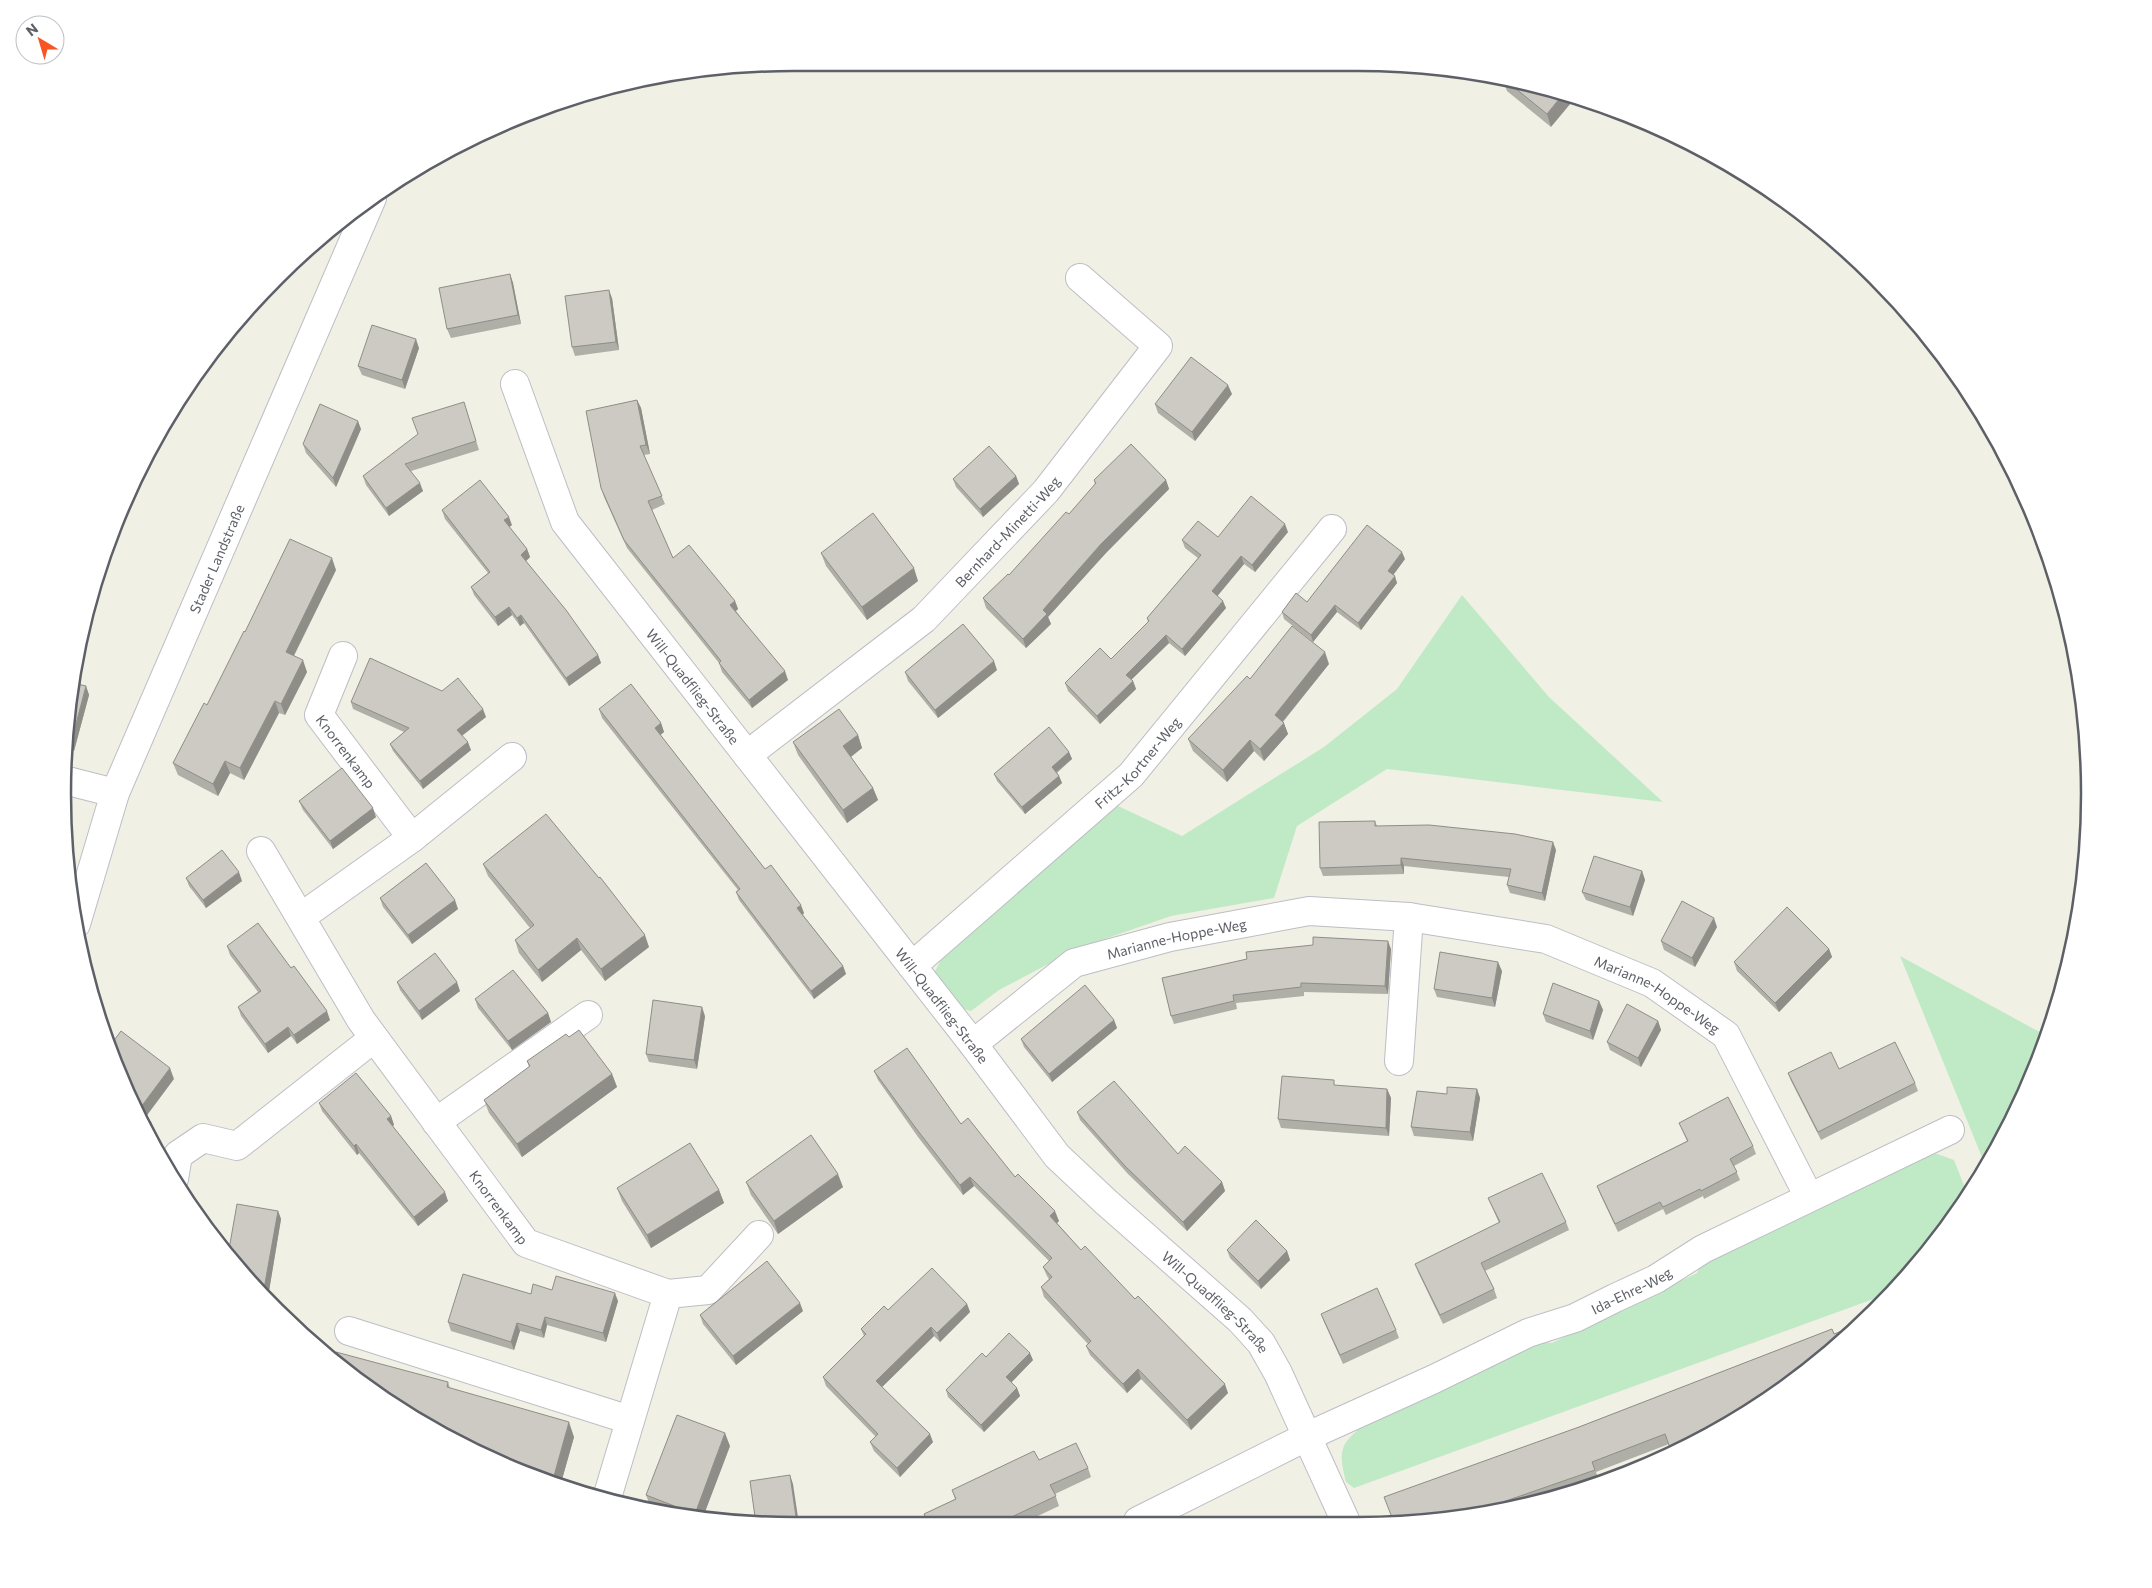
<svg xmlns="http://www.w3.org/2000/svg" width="2152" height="1588" viewBox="0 0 2152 1588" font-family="Commissioner,sans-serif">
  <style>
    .green { fill: #c0eac6 }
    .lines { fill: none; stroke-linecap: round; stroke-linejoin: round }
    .minor-casing { stroke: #bdbec5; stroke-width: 30 }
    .tertiary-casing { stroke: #bdbec5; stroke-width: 30 }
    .minor { stroke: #fff; stroke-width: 28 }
    .tertiary { stroke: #fff; stroke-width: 28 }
    .wall { fill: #afaea7 }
    .shaded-wall { fill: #8f8d88 }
    .building { fill: #cccac2; stroke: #8f8d88 }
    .labels { text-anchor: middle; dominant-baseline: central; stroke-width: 4.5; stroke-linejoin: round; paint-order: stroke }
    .street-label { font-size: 14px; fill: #5d6067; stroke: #fff }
    .rim { fill: none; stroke: #5d6067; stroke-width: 2.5 }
  </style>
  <rect width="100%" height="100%" fill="#f1f0e5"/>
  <path class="green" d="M1462,595L1549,697L1663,802L1387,769L1297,826L1274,898L1171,916L1079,948L999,990L971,1011L960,1008L934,973L950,943L1116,805L1182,836L1324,747L1397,689Z
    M1900,956L2047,1036L1992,1159L1986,1167Z
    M1929,1151L1954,1160L1967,1193L1908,1276L1890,1293L1354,1488L1346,1482C1339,1453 1338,1445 1363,1426L1537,1341L1552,1343L1697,1273L1703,1260Z"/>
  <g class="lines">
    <defs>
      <g id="minor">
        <path id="s1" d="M515,384L565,522L973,1044L1057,1156L1106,1202L1240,1320L1261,1343L1278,1373L1345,1520"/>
        <path id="s2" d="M343,656L319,715L412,838"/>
        <path id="s3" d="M747,755L924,619L1046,491L1158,346L1080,278"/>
        <path d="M64,780L115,793"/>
        <path id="s4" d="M261,851L361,1020L526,1243L668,1294L606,1501"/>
        <path d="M301,917L412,838L512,757"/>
        <path id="s5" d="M912,966L1131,775L1332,529"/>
        <path id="s6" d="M973,1044L1074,963L1170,937L1309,911L1409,917L1546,939L1652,983L1726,1035L1809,1197"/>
        <path d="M1399,1061L1409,917"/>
        <path d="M436,1122L588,1015"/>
        <path d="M174,1179L178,1155L203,1138L237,1146L374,1038"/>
        <path d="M668,1294L708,1290L759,1235"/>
        <path d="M349,1331L630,1420"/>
        <path id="s7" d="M1138,1521L1306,1437L1434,1379L1528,1333L1575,1318L1615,1298L1656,1279L1703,1249L1950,1130"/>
      </g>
      <g id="tertiary">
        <path id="s8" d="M76,924L115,793L372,198"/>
      </g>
    </defs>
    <use href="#minor" class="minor-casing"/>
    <use href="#tertiary" class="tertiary-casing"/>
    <use href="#minor" class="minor"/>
    <use href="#tertiary" class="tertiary"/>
  </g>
  <path class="wall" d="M1503,80L1547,87L1551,127L1507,91Z
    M510,274L513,283L521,324L451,338L447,329Z
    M612,298L619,350L575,356L572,347Z
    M419,348L405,389L362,375L358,366Z
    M1232,394L1195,441L1158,413L1155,404Z
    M637,400L641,408L650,454L644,455L665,504L652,510L673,558L735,601L738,609L736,611L788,680L752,708L722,672L719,663L627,548L604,497L601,488Z
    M464,402L479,450L411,471L423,491L389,516L366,485L363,476Z
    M361,429L336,487L306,453L303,444Z
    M1016,476L1019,484L983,517L956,487L953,479Z
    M1094,480H1166L1169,489L1105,554L1048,617L1051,624L1026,648L986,608L983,598L1009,575L1069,514L1095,485Z
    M442,510L512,525L509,527L527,549L530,557L526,561L598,655L601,663L569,686L524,623L520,626L512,615L498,626L474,595L471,587L488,573L445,519Z
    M1288,532L1255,572L1244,564L1217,596L1226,608L1185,656L1169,643L1131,680L1133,681L1136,689L1100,724L1068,691L1065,683L1111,659L1148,622L1147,618L1198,558L1185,548L1182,540Z
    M821,553L918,581L867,620L826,566Z
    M1405,559L1393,575L1397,583L1361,630L1337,612L1313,642L1284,619L1282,612L1307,602Z
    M336,570L294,656L307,672L285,715L279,713L244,780L230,773L218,796L178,775L173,763L207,705L245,632Z
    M1329,664L1283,722L1288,734L1264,761L1254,751L1227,782L1193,751L1188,739L1250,679Z
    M997,670L938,718L908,681L905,672Z
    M73,683L86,686L89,695L74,751L67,749Z
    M351,702L486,717L462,736L471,750L423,789L393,751L390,744L404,732L353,709Z
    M599,709L661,723L664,732L660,735L765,869L804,913L803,915L843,966L846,974L814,999L739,900L736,892L738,890L602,718Z
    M858,735L862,748L851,757L873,788L878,800L847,823L798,755L793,742Z
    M1069,752L1072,759L1057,773L1059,776L1062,783L1025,814L997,781L994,774Z
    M299,801L376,817L333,849L303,810Z
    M1375,821L1377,826L1556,850L1545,901L1510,893L1507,885L1509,877L1404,866V874L1323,876L1320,868Z
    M483,864L649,947L605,981L581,950L542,982L519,953L515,940L530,928L488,876Z
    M1642,871L1645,880L1633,916L1586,900L1582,892Z
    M186,878L242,881L206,908L189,886Z
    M380,898L458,909L412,944L383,907Z
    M1717,927L1695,967L1664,950L1661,941Z
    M227,946L330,1020L297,1044L291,1036L268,1053L241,1016L238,1007L258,992L230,955Z
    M1391,949L1388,994L1304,992V996L1236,1003L1237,1009L1174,1024L1171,1016L1162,978Z
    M1829,949L1832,957L1779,1012L1737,971L1734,962Z
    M1502,971L1495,1007L1437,997L1434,989Z
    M397,982L460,991L422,1020L400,990Z
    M475,999L548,1013L551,1022L512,1050L478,1008Z
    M1599,1001L1603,1010L1593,1040L1546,1022L1543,1014Z
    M705,1016L697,1069L649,1062L646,1054Z
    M1114,1020L1117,1028L1052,1082L1024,1047L1021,1039Z
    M1658,1021L1661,1030L1641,1067L1610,1050L1607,1042Z
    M569,1037L612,1074L617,1087L522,1157L489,1113L484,1100L529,1067L527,1061Z
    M1839,1069L1915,1083L1918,1091L1821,1140L1791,1081L1788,1073Z
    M874,1071L961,1124L1059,1221L1057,1223L1081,1250L1135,1299L1228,1393L1191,1430L1141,1379L1127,1393L1090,1355L1086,1346L1088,1344L1044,1297L1041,1287L1049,1279L1047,1276L1043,1267L1049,1261L974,1186L963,1195L918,1137L878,1080Z
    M1387,1089L1391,1098L1389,1136L1281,1128L1278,1119Z
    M1477,1089L1480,1098L1473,1141L1414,1136L1411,1127L1447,1094Z
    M319,1103L391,1116L394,1125L392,1126L448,1201L418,1226L359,1153L357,1155L322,1111Z
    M1077,1112L1178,1154L1222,1182L1225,1191L1187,1231L1128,1174L1080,1120Z
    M1679,1123L1753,1146L1756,1154L1734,1166L1740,1180L1704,1199L1703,1196L1666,1215L1663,1209L1618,1232L1600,1194L1597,1186L1687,1141L1682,1130Z
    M746,1182L843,1187L778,1234L751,1195Z
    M617,1188L719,1190L724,1203L651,1248L622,1201Z
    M1488,1198L1566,1222L1569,1230L1485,1271L1494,1289L1497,1298L1443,1324L1418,1272L1415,1264L1499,1223Z
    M278,1211L281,1219L268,1297L228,1255Z
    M1227,1250L1287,1251L1290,1260L1261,1289L1230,1258Z
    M552,1290L618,1301L606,1342L547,1325L544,1338L520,1331L514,1350L451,1331L448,1322L531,1294Z
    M967,1304L970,1312L940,1342L934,1336L882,1387L933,1442L900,1477L874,1451L870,1442L876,1437L826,1386L823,1377L864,1336L861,1329Z
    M803,1311L736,1365L703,1324L700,1315Z
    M1321,1314L1396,1330L1399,1338L1343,1364L1324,1322Z
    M1832,1329L1669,1444L1596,1472L1599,1480L1531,1504L1454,1519L1579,1427Z
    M986,1357L1033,1360L1011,1382L1017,1388L1020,1396L984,1432L948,1397L946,1390Z
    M448,1382L450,1388L574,1437L561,1483L428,1428Z
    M730,1446L703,1517L651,1508L646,1495Z
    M1039,1460L1088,1468L1091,1477L1055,1494L1059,1506L1025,1522L927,1523L924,1514L955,1499L952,1490Z"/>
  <path class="shaded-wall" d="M1564,93L1576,97L1551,127L1547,114Z
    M510,274L513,283L521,324L518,315Z
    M609,290L612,298L619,350L616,342Z
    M416,339L419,348L405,389L402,380Z
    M1228,385L1232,394L1195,441L1192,432Z
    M637,400L641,408L650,454L646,445Z
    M358,421L361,429L336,487L333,478Z
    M1016,476L1019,484L983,517L980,509Z
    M1166,480L1169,489L1105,554L1048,617L1051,624L1026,648L1023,639L1043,610L1101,544Z
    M420,483L423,491L389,516L386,508Z
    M509,517L512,525L507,529L504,520Z
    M1285,524L1288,532L1255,572L1252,565Z
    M527,549L530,557L524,563L521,555Z
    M1402,552L1405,559L1391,578L1388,571Z
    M1241,556L1244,564L1215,599L1212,591Z
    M332,558L336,570L290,663L286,652Z
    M914,568L918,581L867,620L862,607Z
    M1395,576L1397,583L1361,630L1358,623Z
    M735,601L738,609L733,613L730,605Z
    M1223,601L1226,608L1185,656L1182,649Z
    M1335,605L1337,612L1313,642L1311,635Z
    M509,607L512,615L498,626L495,617Z
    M521,615L524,623L520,626L517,618Z
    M1166,635L1169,643L1129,682L1126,675Z
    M1325,652L1329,664L1279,726L1275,715Z
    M598,655L601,663L569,686L566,678Z
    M303,660L307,672L285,715L281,704Z
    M994,661L997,670L938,718L935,710Z
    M785,671L788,680L752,708L749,700Z
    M1133,681L1136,689L1100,724L1097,716Z
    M86,686L89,695L74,751L71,743Z
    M275,701L279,713L244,780L240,768Z
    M483,709L486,717L460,737L457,730Z
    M661,723L664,732L658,737L655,728Z
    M1284,723L1288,734L1264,761L1260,749Z
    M858,735L862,748L848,759L843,746Z
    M1250,740L1254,751L1227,782L1223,770Z
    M468,742L471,750L423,789L420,781Z
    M1069,752L1072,759L1054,774L1052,767Z
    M225,761L230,773L218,796L213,784Z
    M1059,776L1062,783L1025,814L1022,807Z
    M873,788L878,800L847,823L843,810Z
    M373,808L376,817L333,849L330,841Z
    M1553,842L1556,850L1545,901L1542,893Z
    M1401,858L1404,866V874L1401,865Z
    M1642,871L1645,880L1633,916L1630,907Z
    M239,872L242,881L206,908L203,900Z
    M455,900L458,909L412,944L408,935Z
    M801,905L804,913L801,916L797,908Z
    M1714,918L1717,927L1695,967L1692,958Z
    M645,935L649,947L605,981L601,969Z
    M577,938L581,950L542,982L538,970Z
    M1388,941L1391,949L1388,994L1385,986Z
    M1829,949L1832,957L1779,1012L1775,1003Z
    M1498,962L1502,971L1495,1007L1492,998Z
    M843,966L846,974L814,999L811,991Z
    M457,982L460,991L422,1020L419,1011Z
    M1599,1001L1603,1010L1593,1040L1590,1031Z
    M702,1007L705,1016L697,1069L694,1060Z
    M327,1011L330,1020L297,1044L294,1035Z
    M548,1013L551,1022L512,1050L508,1041Z
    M1114,1020L1117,1028L1052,1082L1049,1074Z
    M1658,1021L1661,1030L1641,1067L1638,1058Z
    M288,1027L291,1036L268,1053L265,1044Z
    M170,1068L174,1079L142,1122L138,1111Z
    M612,1074L617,1087L522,1157L517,1144Z
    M1387,1089L1391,1098L1389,1136L1386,1128Z
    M1477,1089L1480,1098L1473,1141L1470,1132Z
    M391,1116L394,1125L390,1128L387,1119Z
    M151,1122L155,1133L150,1139L146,1129Z
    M356,1144L359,1153L357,1155L354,1146Z
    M838,1174L843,1187L778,1234L774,1221Z
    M970,1177L974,1186L963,1195L960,1185Z
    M1222,1182L1225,1191L1187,1231L1183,1222Z
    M719,1190L724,1203L651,1248L647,1235Z
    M445,1192L448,1201L418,1226L414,1217Z
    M278,1211L281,1219L268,1297L264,1289Z
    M1055,1211L1059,1221L1054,1226L1050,1216Z
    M1287,1251L1290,1260L1261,1289L1258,1281Z
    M615,1293L618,1301L606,1342L603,1333Z
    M800,1303L803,1311L736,1365L733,1356Z
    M967,1304L970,1312L940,1342L937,1333Z
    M545,1317L547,1325L544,1338L541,1330Z
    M517,1323L520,1331L514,1350L511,1342Z
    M931,1327L934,1336L879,1390L876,1381Z
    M1030,1353L1033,1360L1009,1385L1006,1377Z
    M1138,1369L1141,1379L1127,1393L1123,1384Z
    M1225,1384L1228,1393L1191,1430L1187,1420Z
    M1017,1388L1020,1396L984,1432L981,1425Z
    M569,1422L574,1437L561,1483L555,1480L554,1476Z
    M725,1433L730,1446L703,1517L695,1516V1514Z
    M930,1434L933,1442L900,1477L897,1468Z
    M790,1475L793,1484L799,1524H797Z"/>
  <path class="building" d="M1505,80L1547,87L1564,93L1547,114Z
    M510,274L518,315L447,329L439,288Z
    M609,290L616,342L572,347L565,296Z
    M372,325L416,339L402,380L358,366Z
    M1191,357L1228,385L1192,432L1155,404Z
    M637,400L646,445L640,446L662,496L648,501L673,558L689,545L735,601L730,605L785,671L749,700L719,663L721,661L624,540L601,488L586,411Z
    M464,402L476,441L405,464L420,483L386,508L363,476L418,434L412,418Z
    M320,404L358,421L333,478L303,444Z
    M1131,444L1166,480L1101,544L1043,610L1047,614L1023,639L983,598L1008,574L1009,575L1066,512L1069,514L1096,483L1094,480Z
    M989,446L1016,476L980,509L953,479Z
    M480,480L509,517L504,520L527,549L521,555L566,610L598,655L566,678L521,615L517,618L509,607L495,617L471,587L490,572L442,510Z
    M1251,496L1285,524L1252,565L1241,556L1212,591L1223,601L1182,649L1166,635L1126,675L1133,681L1097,716L1065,683L1100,648L1111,659L1149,621L1147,618L1201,555L1182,540L1198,521L1218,537Z
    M873,513L914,568L862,607L821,553Z
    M1367,525L1402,552L1388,571L1395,576L1358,623L1335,605L1311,635L1282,612L1296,593L1307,602Z
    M290,539L332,558L286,652L303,660L281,704L275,701L240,768L225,761L213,784L173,763L204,703L207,705L244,631L245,632Z
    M963,624L994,661L935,710L905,672Z
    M1292,626L1325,652L1275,715L1284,723L1260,749L1250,740L1223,770L1188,739L1247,676L1250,679Z
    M370,658L442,691L458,678L483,709L457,730L468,742L420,781L390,744L409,728L351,702Z
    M73,683L86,686L71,743L68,742Z
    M631,684L661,723L655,728L765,869L771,865L801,905L797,908L843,966L811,991L736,892L740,889L599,709Z
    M839,709L858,735L843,746L873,788L843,810L793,742Z
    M1049,727L1069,752L1052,767L1059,776L1022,807L994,774Z
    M342,768L373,808L330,841L299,801Z
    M546,814L599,878L600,877L645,935L601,969L577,938L538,970L515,940L534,925L483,864Z
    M1375,821V826L1429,825L1515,834L1553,842L1542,893L1507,885L1511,869L1401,858V865L1320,868L1319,822Z
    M222,850L239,872L203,900L186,878Z
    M1594,856L1642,871L1630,907L1582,892Z
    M426,863L455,900L408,935L380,898Z
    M1682,901L1714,918L1692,958L1661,941Z
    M1787,907L1829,949L1775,1003L1734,962Z
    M258,923L291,968L294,966L327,1011L294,1035L288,1027L265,1044L238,1007L261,991L227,946Z
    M1313,937L1388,941L1385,986L1301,983V987L1233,995L1234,1001L1171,1016L1162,978L1247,959L1246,952L1313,945Z
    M1440,952L1498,962L1492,998L1434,989Z
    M435,953L457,982L419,1011L397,982Z
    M513,970L548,1013L508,1041L475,999Z
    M1553,983L1599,1001L1590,1031L1543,1014Z
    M1085,985L1114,1020L1049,1074L1021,1039Z
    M653,1000L702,1007L694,1060L646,1054Z
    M1627,1004L1658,1021L1638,1058L1607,1042Z
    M579,1030L612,1074L517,1144L484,1100L530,1066L527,1061L566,1034L569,1037Z
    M121,1031L170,1068L138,1111L151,1122L146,1129L118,1074L109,1047Z
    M1895,1042L1915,1083L1818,1132L1788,1073L1831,1052L1839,1069Z
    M907,1048L961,1124L968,1118L1015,1177L1018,1174L1055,1211L1050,1216L1081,1250L1085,1246L1135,1299L1138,1296L1225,1384L1187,1420L1138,1369L1123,1384L1086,1346L1091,1341L1041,1287L1052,1277L1043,1267L1052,1258L970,1177L960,1185L915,1127L874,1071Z
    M356,1073L391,1116L387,1119L445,1192L414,1217L356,1144L354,1146L319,1103Z
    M1282,1076L1334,1080V1085L1387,1089L1386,1128L1278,1119Z
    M1114,1081L1178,1154L1185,1146L1222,1182L1183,1222L1125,1166L1077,1112Z
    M1447,1087L1477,1089L1470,1132L1411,1127L1417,1091L1447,1094Z
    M1728,1097L1753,1146L1730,1159L1737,1172L1701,1191L1700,1189L1663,1207L1660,1202L1615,1224L1597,1186L1688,1141L1679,1123Z
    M811,1135L838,1174L774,1221L746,1182Z
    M690,1143L719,1190L647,1235L617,1188Z
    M1542,1173L1566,1222L1481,1263L1494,1289L1440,1315L1415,1264L1500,1222L1488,1198Z
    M237,1204L278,1211L264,1289L259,1288L228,1255Z
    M1256,1220L1287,1251L1258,1281L1227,1250Z
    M767,1261L800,1303L733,1356L700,1315Z
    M932,1268L967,1304L937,1333L931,1327L876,1381L930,1434L897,1468L870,1442L878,1434L823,1377L866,1334L861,1329L884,1306L888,1310Z
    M463,1274L531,1294L533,1284L552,1290L556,1276L615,1293L603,1333L545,1317L541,1330L517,1323L511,1342L448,1322Z
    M1377,1288L1396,1330L1340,1355L1321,1314Z
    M1855,1326L1804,1374L1724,1427L1672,1453L1665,1434L1592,1462L1595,1470L1454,1519L1393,1520L1384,1497L1579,1427L1832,1329L1834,1334Z
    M1009,1333L1030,1353L1006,1377L1017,1388L981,1425L946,1390L982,1353L986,1357Z
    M336,1352L448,1382L447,1387L569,1422L554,1476L527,1469L428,1428L334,1360Z
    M677,1415L725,1433L695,1514L646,1495Z
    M1076,1443L1088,1468L1050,1485L1056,1496L1001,1522L928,1523L924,1514L956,1499L952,1490L1034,1451L1039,1460Z
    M790,1475L797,1524H756L750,1481Z"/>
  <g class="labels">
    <g class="street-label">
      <text stroke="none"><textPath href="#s3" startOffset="344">Bernhard-Minetti-Weg</textPath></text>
      <text stroke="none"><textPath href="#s8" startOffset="392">Stader Landstraße</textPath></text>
      <text stroke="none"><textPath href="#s1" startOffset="355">Will-Quadflieg-Straße</textPath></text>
      <text stroke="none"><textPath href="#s2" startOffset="109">Knorrenkamp</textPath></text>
      <text stroke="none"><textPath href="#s5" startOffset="304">Fritz-Kortner-Weg</textPath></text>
      <text stroke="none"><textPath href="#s6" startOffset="235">Marianne-Hoppe-Weg</textPath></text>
      <text stroke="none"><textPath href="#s6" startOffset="734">Marianne-Hoppe-Weg</textPath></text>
      <text stroke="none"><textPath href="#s1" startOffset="760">Will-Quadflieg-Straße</textPath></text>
      <text stroke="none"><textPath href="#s4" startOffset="429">Knorrenkamp</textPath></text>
      <text stroke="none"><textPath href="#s7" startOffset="545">Ida-Ehre-Weg</textPath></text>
      <text stroke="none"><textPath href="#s1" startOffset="1165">Will-Quadflieg-Straße</textPath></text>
    </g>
  </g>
  <path d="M0 0H2152V1588H0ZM794 71H1358A723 723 0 0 1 2081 794V794A723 723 0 0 1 1358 1517H794A723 723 0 0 1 71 794V794A723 723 0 0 1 794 71Z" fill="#fff" fill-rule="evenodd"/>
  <path class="rim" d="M794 71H1358A723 723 0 0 1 2081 794V794A723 723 0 0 1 1358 1517H794A723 723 0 0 1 71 794V794A723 723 0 0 1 794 71Z"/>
  <g transform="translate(40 40) rotate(322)"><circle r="24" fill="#ffffff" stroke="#bebfc2"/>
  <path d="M0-4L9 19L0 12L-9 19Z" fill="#f85524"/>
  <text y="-8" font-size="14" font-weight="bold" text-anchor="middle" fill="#5d6067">N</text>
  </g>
</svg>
